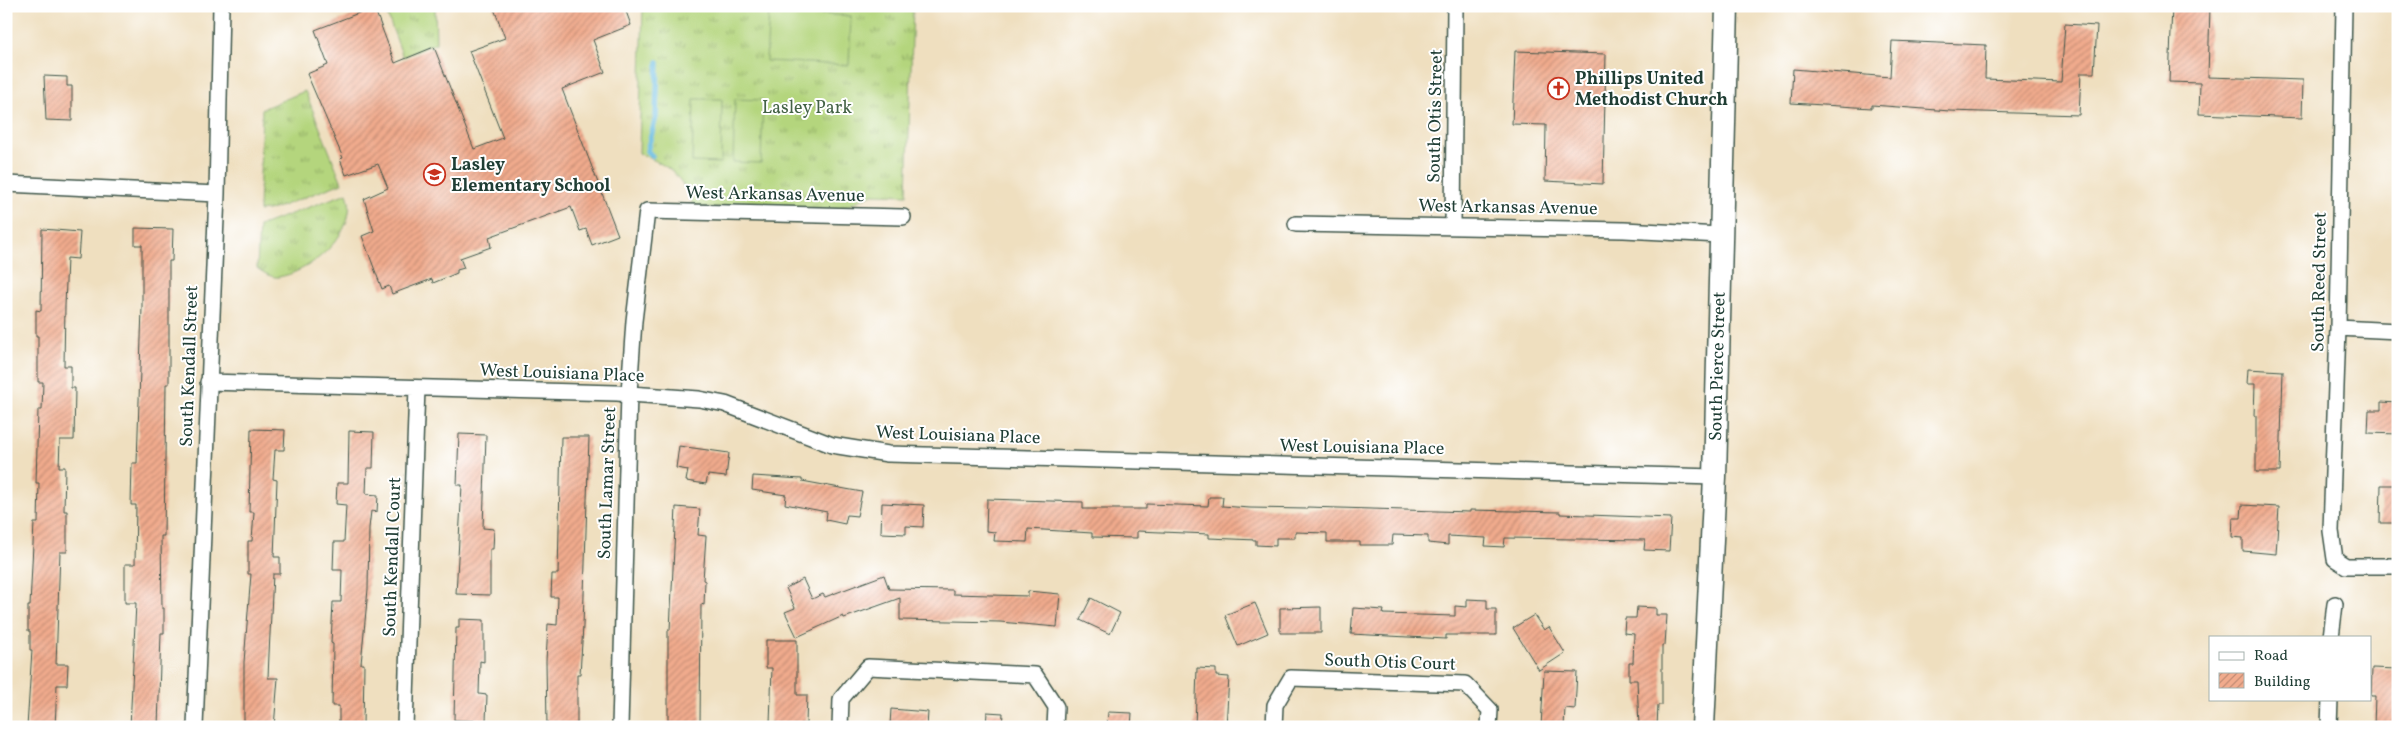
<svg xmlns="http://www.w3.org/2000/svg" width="2404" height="733" viewBox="0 0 2404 733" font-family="Vollkorn,serif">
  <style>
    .grass { fill: url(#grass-tufts); stroke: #6a8958 }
    .pitch { fill: #b4d57d; stroke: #6a8958 }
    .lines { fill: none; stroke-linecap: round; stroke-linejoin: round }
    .stream { stroke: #64b9e0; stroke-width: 5.5 }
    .building { fill: url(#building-hatch) }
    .street-casing { stroke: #3e5549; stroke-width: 18 }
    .secondary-casing { stroke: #3e5549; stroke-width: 25 }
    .street { stroke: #fff; stroke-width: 15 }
    .secondary { stroke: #fff; stroke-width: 22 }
    .labels { text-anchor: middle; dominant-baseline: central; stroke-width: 4; stroke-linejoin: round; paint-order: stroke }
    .poi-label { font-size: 18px; font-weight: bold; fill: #1f3d34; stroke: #fff; text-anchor: start }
    .park-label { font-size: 18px; fill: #446346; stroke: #fff }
    .street-label { font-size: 18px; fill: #1f3d34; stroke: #fff }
  </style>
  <defs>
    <pattern id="grass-tufts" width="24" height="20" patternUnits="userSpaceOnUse" patternTransform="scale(1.25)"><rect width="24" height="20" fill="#b4d57d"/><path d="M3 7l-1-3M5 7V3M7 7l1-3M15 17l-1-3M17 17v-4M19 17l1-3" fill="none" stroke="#92ae67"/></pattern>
    <pattern id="building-hatch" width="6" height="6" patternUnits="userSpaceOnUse" patternTransform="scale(1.25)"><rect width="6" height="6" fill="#f1ab8d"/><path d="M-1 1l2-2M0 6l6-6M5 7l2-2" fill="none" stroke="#c38c74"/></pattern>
  </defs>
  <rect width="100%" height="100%" fill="#fff"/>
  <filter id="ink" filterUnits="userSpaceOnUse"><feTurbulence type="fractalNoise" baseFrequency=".02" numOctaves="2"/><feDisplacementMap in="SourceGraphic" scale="10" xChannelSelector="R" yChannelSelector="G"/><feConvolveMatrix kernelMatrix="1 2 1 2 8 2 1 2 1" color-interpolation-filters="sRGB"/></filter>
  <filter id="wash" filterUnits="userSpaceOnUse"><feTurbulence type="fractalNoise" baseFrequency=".0096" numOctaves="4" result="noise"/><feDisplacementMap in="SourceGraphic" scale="20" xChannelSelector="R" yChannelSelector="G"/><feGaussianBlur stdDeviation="1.12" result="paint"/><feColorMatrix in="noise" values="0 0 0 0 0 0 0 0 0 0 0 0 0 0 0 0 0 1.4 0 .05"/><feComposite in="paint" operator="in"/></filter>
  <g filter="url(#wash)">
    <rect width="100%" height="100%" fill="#efdfbf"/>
    <path class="grass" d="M384,6H435L436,43L403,57Z
      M643,6H913L907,195L872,194L840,210L694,207C678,171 673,169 639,153Z
      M305,91L342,183L274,209L259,211L262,109Z
      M347,193C349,200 350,205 349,212C345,242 307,273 278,277C272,278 262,272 257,268L259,226Z"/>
    <path class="pitch" d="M769,11L851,16L849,65L766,61Z
      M694,99H722L721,163L692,162Z
      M735,99L763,100L761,163L733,162Z"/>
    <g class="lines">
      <path class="stream" d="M652,156L647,151L656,117L658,62"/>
    </g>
    <g id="blocks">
      <path class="building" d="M493,6H624L631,25L593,40L605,72L562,89L618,235L592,245L586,229L580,231L571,207L489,237L491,247L460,258L464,268L457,270V273L433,283L432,279L392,294L389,286L382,289L362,236L374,231L364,199L388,188L378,164L346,175L340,159L343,158L307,74L328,65L315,30L374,7L395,63L434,47L474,149L503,138L469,51L505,38Z
        M2172,6H2210L2208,77L2303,80L2302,118L2199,114L2200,83L2169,82Z
        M2065,24L2097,26L2094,73H2081L2079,115L1950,111L1872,105V108L1791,103L1793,69L1890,77L1892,41L1986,45L1985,79L2061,82Z
        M1515,51L1606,54L1603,184L1545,181L1546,125L1512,124Z
        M44,76L67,77V86H72V121L46,120Z
        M135,228L173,229L172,261H169V384H166L164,536H161L162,608H164V633H161L158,727H130L136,603H125V564H135L136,505H131L132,463H137L142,307V245H135Z
        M42,229L80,232L78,259L67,258L65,306L64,366H71V388H75L74,440H60L59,467H65L64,511H67V552H60L56,664H68L67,685H57L55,727H27L32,650H30V631H28V606H30L34,523H38L39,483H36L38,410H42L43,382H38V336H36V310L41,311Z
        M2248,369L2283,371L2280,472H2256V416H2254L2255,384H2247Z
        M2381,402L2398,403V434L2368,433L2369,410H2381Z
        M251,429L285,430L284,450H275L273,479L277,480L274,557H280V574H273L269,654L268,678H278L274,727H244V662L251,574H248V541H252L254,512H249Z
        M349,431L374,432L373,468H367L366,494L378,495L377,512L371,511L369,528L368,589L361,664H364L363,727H339V706H332L333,644L331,643L333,602H341L342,570H333L334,542H344L346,505L336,504L337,483H348Z
        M459,434L486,435L483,528L494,529L493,549H490V595L456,594L462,485H457Z
        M561,437H589L583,626L580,674H577V727H547L546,661L548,624L557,625L558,597H551L552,574H558Z
        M679,446L729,453L726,477L708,475L706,484L686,481L688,470L676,468Z
        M753,476L802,479V481L862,492L857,516L847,515L845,524L826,520L827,512L785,504L786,495L752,490Z
        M2381,485H2398V523H2380Z
        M1209,497H1223L1222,506L1250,508L1307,509V507L1470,512V510L1560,512V514L1671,518L1669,551L1644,550L1645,540L1505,538L1504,547L1485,546L1486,538L1448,536V545L1428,543V536L1393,535L1392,545H1360V542H1327V533L1295,532V538H1276V546L1256,545V540L1209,538V534L1137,531V538L1092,537V533L1028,529L1027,542L994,541L995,532L986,531L987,499L1083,502V509H1146V504L1208,506Z
        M882,503L924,505L923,527L906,526V534L881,533Z
        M2242,505L2279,507L2276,554L2243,551V538L2232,537L2233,518H2241Z
        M676,507L700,509L698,535L706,536L703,580L705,581L704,605L701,604L700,727H668V630H670Z
        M884,575L889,589L953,590V594L1028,596V591L1060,594L1057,627L1000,622L900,620V598L844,618L843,616L797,637L785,612L795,608L786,588L803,579L812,599L823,594L825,597Z
        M1091,598L1120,613L1110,634L1080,620Z
        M1467,599L1487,600V609H1496V635H1446V639L1351,634L1353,608L1384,610L1383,614L1455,616V606L1467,607Z
        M1255,603L1268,633L1238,646L1225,615Z
        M1321,607V633H1280V608Z
        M1637,607L1656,608V615H1667L1665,645H1662V705H1658L1657,727H1639L1637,680H1629V663H1633L1634,634L1624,633L1625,618H1636Z
        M1534,615L1544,630L1549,627L1565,653L1539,670L1513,628Z
        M459,619L484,620V662L480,661L479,694L487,695L486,721L454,720L456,628H459Z
        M766,640H797V695H807L806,724H801V727H777V723H770L772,668H766Z
        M1197,668L1216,669V676L1229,677L1226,727H1195Z
        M2372,668L2398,669L2395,711H2398V727H2374L2375,696H2371Z
        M1544,671L1577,672L1575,709L1565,708L1564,727H1541Z
        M891,709L928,712L927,727H894V725H890Z
        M987,712L1003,713L1002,727H986Z
        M1108,712L1132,713L1131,727H1107Z"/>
    </g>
  </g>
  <g filter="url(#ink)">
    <use href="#blocks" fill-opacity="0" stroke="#3e5549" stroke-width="1"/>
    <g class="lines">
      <defs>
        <path id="street" d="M2344,6L2338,328L2331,531L2335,559L2346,566H2398
          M6,184L217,194
          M1296,224L1624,230L1720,235
          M1453,226L1455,6
          M2338,328L2398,331
          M208,382L617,393L699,399L725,404L832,445L888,454L1715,477
          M2331,637L2335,604
          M195,727L217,194L221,6
          M405,727L417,388
          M620,727L629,393L634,321L647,211L903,217
          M840,727L841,699L868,667L1035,675L1056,707L1055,727
          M1274,727L1275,705L1291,678L1465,684L1490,710L1489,727
          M2329,727L2330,699"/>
        <g id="secondary">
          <path id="s1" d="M1703,727L1715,477L1727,6"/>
        </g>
      </defs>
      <use href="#street" class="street-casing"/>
      <use href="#secondary" class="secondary-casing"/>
      <use href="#street" class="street"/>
      <use href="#secondary" class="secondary"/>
    </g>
  </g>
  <defs>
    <symbol id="church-ring" viewBox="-11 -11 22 22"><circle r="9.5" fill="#fff" stroke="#c8321e" stroke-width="1.5"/><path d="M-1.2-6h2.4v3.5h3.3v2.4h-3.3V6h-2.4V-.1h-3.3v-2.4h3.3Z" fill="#c8321e"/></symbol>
    <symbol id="school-ring" viewBox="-11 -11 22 22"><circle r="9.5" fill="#fff" stroke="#c8321e" stroke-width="1.5"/><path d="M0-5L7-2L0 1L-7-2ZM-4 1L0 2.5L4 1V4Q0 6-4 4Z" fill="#c8321e"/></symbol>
  </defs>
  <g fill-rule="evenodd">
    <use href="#church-ring" x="1546" y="76" width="25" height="25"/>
    <use href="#school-ring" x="422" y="162" width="25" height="25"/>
  </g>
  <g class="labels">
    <g class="poi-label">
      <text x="1575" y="79">Phillips United<tspan x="1575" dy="21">Methodist Church</tspan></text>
      <text x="451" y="165">Lasley<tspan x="451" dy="21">Elementary School</tspan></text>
    </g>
    <g class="park-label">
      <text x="807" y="108">Lasley Park</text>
    </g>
    <g class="street-label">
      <text transform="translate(1436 116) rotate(-89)">South Otis Street</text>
      <text transform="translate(775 195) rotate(1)">West Arkansas Avenue</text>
      <text transform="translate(1508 208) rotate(1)">West Arkansas Avenue</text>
      <text transform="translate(2320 282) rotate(-89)">South Reed Street</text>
      <text transform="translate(190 366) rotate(-88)">South Kendall Street</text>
      <text stroke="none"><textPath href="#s1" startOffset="361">South Pierce Street</textPath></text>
      <text transform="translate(562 374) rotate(2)">West Louisiana Place</text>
      <text transform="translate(958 436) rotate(2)">West Louisiana Place</text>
      <text transform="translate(1362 448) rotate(1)">West Louisiana Place</text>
      <text transform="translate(608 483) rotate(-88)">South Lamar Street</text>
      <text transform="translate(393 557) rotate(-88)">South Kendall Court</text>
      <text transform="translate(1390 663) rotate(2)">South Otis Court</text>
    </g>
  </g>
  <rect width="2404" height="733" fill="none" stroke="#fff" stroke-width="25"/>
  <rect x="2209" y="636" width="162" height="65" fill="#ffffff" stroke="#a5b1ae"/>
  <rect x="2219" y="652" width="25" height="8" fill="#ffffff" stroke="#a5b1ae"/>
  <text x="2254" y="660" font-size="15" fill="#1f3d34">Road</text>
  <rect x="2219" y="673" width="25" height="15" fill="url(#building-hatch)" stroke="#a5b1ae"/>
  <text x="2254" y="686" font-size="15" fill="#1f3d34">Building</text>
</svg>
